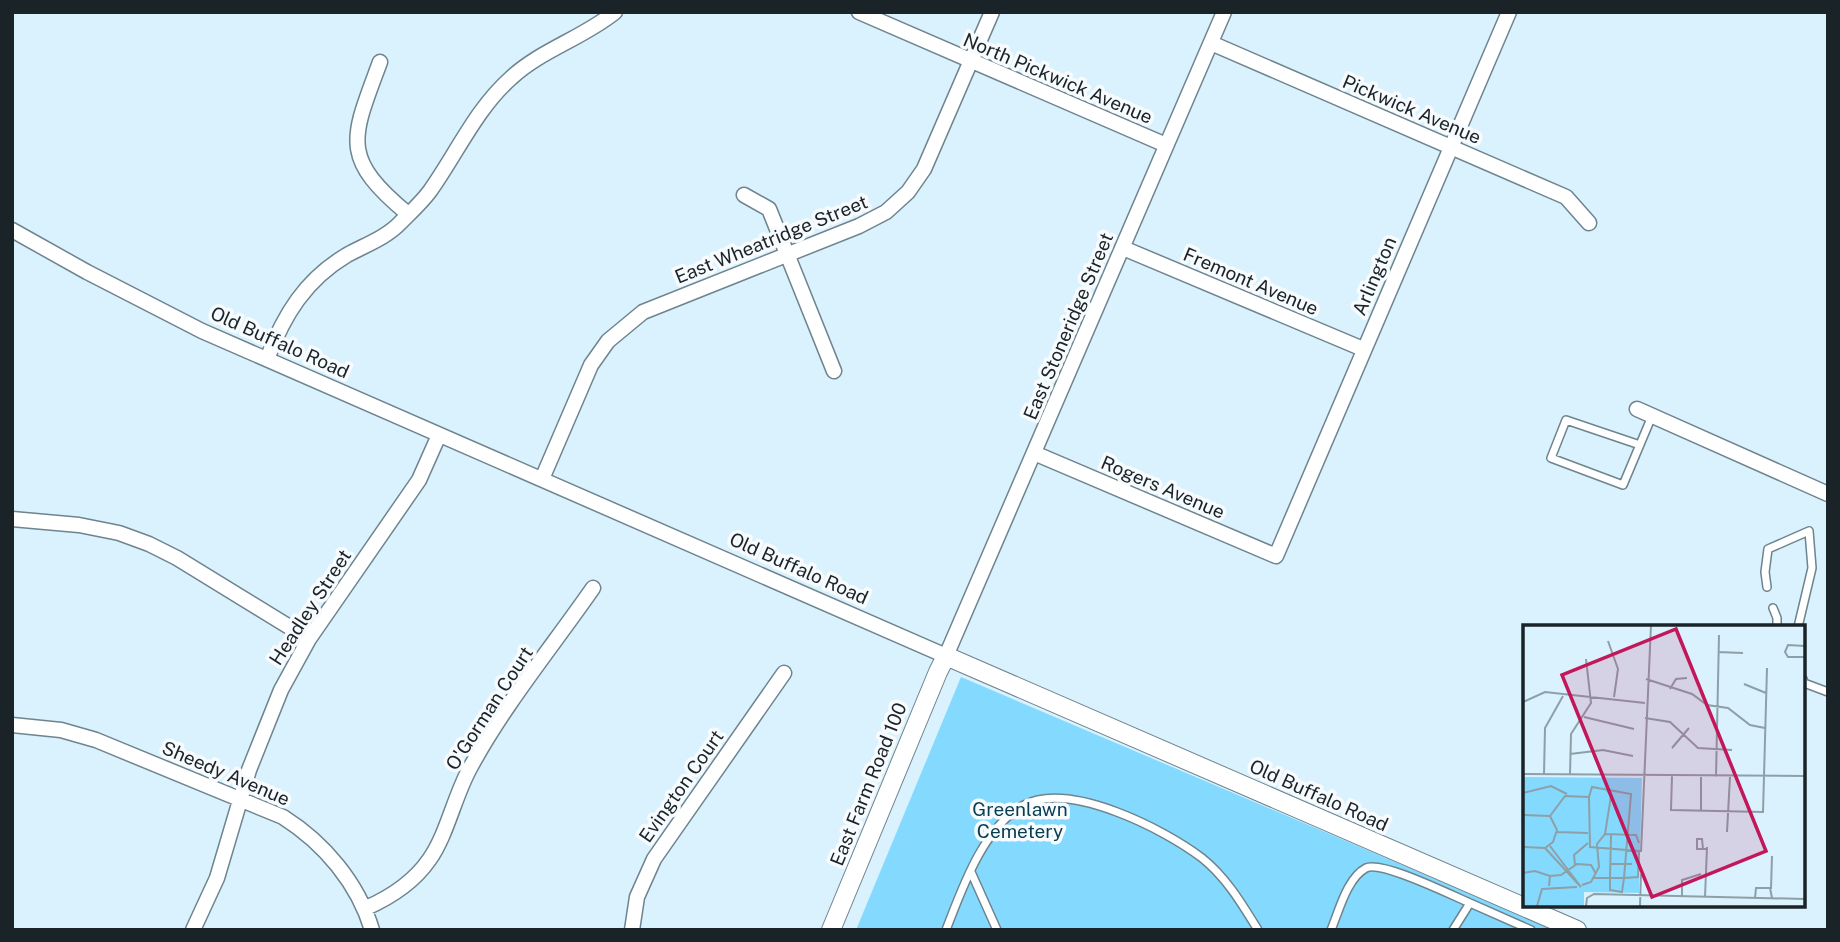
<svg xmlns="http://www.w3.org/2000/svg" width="1840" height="942" viewBox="0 0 1840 942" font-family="'Public Sans',sans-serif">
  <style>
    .green { fill: #84dafe }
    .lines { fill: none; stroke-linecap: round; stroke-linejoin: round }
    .service-casing { stroke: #6e848e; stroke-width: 10 }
    .minor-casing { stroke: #6e848e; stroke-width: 17 }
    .tertiary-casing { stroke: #6e848e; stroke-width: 20 }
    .service { stroke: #fff; stroke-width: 7 }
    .minor { stroke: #fff; stroke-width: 14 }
    .tertiary { stroke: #fff; stroke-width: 18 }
    .labels { text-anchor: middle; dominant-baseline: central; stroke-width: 7; stroke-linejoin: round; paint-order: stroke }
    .street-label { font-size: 19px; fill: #1a2327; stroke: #f7fbfe }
    .park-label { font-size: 19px; fill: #083d4f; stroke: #f7fbfe }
    .inset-road { fill: none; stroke: #8d9fa7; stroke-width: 2 }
    .view { fill: #c2185b; fill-opacity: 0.15; stroke: #c2185b; stroke-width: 3.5 }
    .inset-edge { fill: none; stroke: #1a2327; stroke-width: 3.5 }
  </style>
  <rect width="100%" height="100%" fill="#daf2fd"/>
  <path class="green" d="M961,677L1555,930H856Z"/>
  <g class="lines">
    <defs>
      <path id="service" d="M1640,445L1566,420L1551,458L1623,485L1652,416
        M1767,587L1765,572L1768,549L1809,531L1812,568L1798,627
        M1773,608L1777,618V627
        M1803,679L1804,683L1828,692
        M971,872L997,930
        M946,930C962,889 983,827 1024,805C1070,781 1164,829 1202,858C1226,877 1242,904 1258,930
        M1331,930C1339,911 1347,878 1366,868C1381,860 1451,895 1470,903
        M1453,930L1470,903L1531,930"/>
      <path id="minor" d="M859,12L1166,145
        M1211,43L1566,197L1589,223
        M380,62C352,138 339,157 408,214
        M744,195L769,209L834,371
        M12,230L87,272L202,331L946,656L1224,12
        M1123,248L1363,349
        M267,359C284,315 305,280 347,255C365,245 386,238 401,222C411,212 422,202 430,191C457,153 476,109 511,78C541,50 583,38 615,12
        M1637,409L1828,494
        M1034,453L1276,556L1509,12
        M542,479L591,365L608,341L643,312L859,226L886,212L908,192L924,169L992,12
        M12,519L79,525L119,533L149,544L177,558L309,639
        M12,725L61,730L96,740L283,817C324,843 358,883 372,930
        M366,908C391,897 413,883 429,860C447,835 454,797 470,768C504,705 552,647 593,588
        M193,930L217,878L249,770L281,690L309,639L419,480L439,435
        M632,930L637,897L654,859L784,673"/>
      <path id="tertiary" d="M831,930L938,672L946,656L1577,930"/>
    </defs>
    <use href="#service" class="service-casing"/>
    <use href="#minor" class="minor-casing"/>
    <use href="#tertiary" class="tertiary-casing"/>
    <use href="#service" class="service"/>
    <use href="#minor" class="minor"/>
    <use href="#tertiary" class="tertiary"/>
  </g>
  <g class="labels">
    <g class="street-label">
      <text transform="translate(1058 78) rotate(23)">North Pickwick Avenue</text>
      <text transform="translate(1412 109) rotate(23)">Pickwick Avenue</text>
      <text transform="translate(771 239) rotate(-22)">East Wheatridge Street</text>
      <text transform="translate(1374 276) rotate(-67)">Arlington</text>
      <text transform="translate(1251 281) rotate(23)">Fremont Avenue</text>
      <text transform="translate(1068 326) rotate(-67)">East Stoneridge Street</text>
      <text transform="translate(280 342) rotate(24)">Old Buffalo Road</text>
      <text transform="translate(1163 487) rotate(23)">Rogers Avenue</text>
      <text transform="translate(799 568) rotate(24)">Old Buffalo Road</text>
      <text transform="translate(310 607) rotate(-57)">Headley Street</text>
      <text transform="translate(489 708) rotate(-57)">O'Gorman Court</text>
      <text transform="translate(226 773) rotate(23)">Sheedy Avenue</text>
      <text transform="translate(868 784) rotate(-68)">East Farm Road 100</text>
      <text transform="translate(681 786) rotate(-55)">Evington Court</text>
      <text transform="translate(1319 795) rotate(24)">Old Buffalo Road</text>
    </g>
    <g class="park-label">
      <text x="1020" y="809">Greenlawn<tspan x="1020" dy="22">Cemetery</tspan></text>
    </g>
  </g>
  <g transform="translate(1523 625)">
    <rect width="282" height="282" fill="#daf2fd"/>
    <path d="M0,152L119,153L116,268L61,267V281H0Z" fill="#84dafe"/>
    <path class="inset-road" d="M85,16L95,44L91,72M282,21L265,20L262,27L265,32H282M195,27L220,28M123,54L169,69L184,80L205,83L227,100L242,103M221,59L243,68M147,64L153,54L164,53M0,77L22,67L122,78M61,92L111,104M122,93L147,97L175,123L209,125M149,123L166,103M47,129L80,125L110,131M0,149L282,151M21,149L22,103L40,71M47,150L48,109L68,78L63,34M149,151L148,185L240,187L244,43M193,152L196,10M0,168L28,161L44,169M66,172L69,162L108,169L101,253H87L88,210M178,186V152M0,190L27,191M34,207L65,208M204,207L207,152M82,209L88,171L83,164M0,222L22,223L30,217L34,205L27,191L42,171L66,172L67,222L116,226L115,252L101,253L99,267L87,265V253H71M22,223L58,262L27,221M180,224L179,214H174V224H184M118,227L128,0M87,239H109M52,240L51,230L65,218M0,248L12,246L27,251M59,260L68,257L76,242L74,219L82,209L113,210L116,218M26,261L27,251L38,250L54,239L68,240L73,249M248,264L249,231M159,271V255L178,249M182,272L184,222M232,273L233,263H247L249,273M14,281L19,264L54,262M63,281L64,273L71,269L282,274M117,281L118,249"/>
    <path class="view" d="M153,4L243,226L129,272L39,50Z"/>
    <rect width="282" height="282" class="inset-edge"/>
  </g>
  <rect width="1840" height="942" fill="none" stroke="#1a2327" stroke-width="28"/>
</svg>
